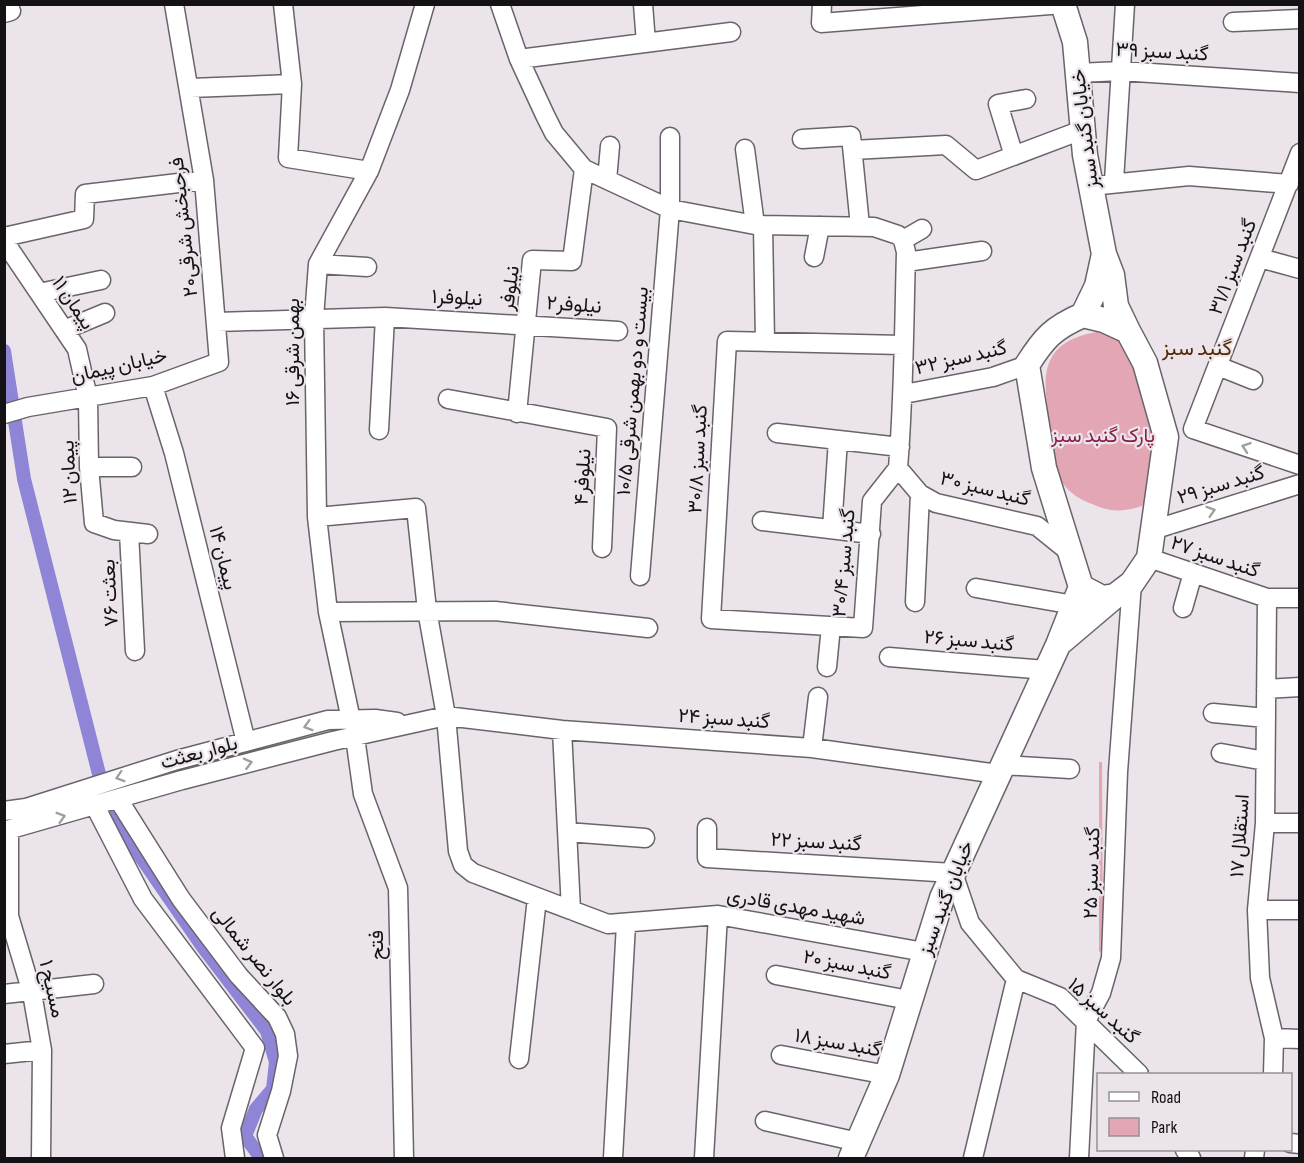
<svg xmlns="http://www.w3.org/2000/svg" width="1304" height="1163" viewBox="0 0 1304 1163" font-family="'Sofia Sans Condensed',Vazirmatn,sans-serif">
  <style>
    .green { fill: #e3a6b5 }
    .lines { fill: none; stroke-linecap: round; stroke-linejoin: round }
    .canal { stroke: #8f85d7; stroke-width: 14 }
    .minor-casing { stroke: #6a646a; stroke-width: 21 }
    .major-casing { stroke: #6a646a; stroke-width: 27 }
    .minor { stroke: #fff; stroke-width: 18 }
    .major { stroke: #fff; stroke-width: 24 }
    .oneway { stroke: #a1a0a1 }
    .labels { text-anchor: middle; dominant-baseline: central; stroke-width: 4.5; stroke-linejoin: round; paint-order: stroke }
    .street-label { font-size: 20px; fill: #141214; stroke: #ebe4eb }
    .park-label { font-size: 20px; fill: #8d1c48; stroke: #ebe4eb }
    .neighbourhood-label { font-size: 21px; fill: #522900; stroke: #ebe4eb }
  </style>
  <rect width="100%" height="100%" fill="#ebe4eb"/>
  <path class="green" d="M1096,332L1108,334L1122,342L1136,360L1156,431L1145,505C1123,512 1113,513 1092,504C1049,488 1051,453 1048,413C1046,392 1041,369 1056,351C1067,339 1081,335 1096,332Z
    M1099,762H1102L1103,950L1099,952Z"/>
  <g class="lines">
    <path class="canal" d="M4,351L24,479L99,774
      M108,802L119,825L203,947L267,1031L276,1062L273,1089L256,1109L245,1136L261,1158"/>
    <defs>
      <path id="minor" d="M283,4L292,84L288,158L369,171
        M500,4L519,59L545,115L554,133L584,169L670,209L755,225L874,227L898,235L903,240L906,252C904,324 904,396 898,468L920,494L936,503L1037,526L1068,551
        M643,4L646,43
        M822,4L821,23L1063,4
        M4,13L11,11
        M1233,22L1300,19
        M519,59L731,32
        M1077,73L1121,71L1300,83
        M190,88L292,84
        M802,139L851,136L860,226
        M745,149L755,225
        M853,150L946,145L976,170L1082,130
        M1014,156L998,104L1026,99
        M607,180L610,146
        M1114,181L1125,4
        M1091,186L1189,176L1289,184
        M763,225L765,341
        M4,237L84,219L85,194L204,180
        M903,240L922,229
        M4,241L77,349L88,398L89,467L94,523L114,530L148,534
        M814,257L820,226
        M1260,258L1300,269
        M906,262L982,251
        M318,264L367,267
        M39,293L101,280
        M217,322L385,317L618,331
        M64,330L105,313
        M1218,366L1253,380
        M153,386L174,453L246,742
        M904,394L993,377L1027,365
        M448,399L607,428L602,548
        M517,413L532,260L572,261L584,169
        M4,414L28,407L153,386L219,362L204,180L174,4
        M1193,429L1300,153
        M1193,429L1300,465
        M379,430L385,317
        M777,433L900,447
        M89,467H132
        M898,468L872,501L863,628L711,619L727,341L902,345
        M317,517L416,508L427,610L446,716L458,851L463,865L473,873L608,924L718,915L924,952
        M762,521L871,534
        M832,529L838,440
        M1156,529L1300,484
        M129,532L135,651
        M1149,558L1267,598H1300
        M640,576L670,209V137
        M976,588L1074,605
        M1267,598L1265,823L1257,910L1260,978L1274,1038L1273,1074
        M915,602L920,494
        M1183,608L1193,573
        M328,612L495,611L648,628
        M889,657L1046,670
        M827,667L831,626
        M1266,689L1300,687
        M1213,713L1266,718
        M351,720L328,612L317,517L314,318L318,264L369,171L400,90L425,4
        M562,730L571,910
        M355,737L363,794L398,888L404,1158
        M812,748L818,697
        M1221,753L1265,761
        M1002,765L1070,769
        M118,799L181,899L239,976L277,1017L285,1034L288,1056L281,1091L267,1135L274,1158
        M95,806L143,899L255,1048L231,1128L235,1158
        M4,811L26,808L177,760L328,720L375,719L397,722
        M1265,823H1300
        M707,828V858L953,873L970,923L1016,979L1060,997L1139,1074
        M4,831L182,780L333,741L446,716L562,730L812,748L998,774
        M9,831V916L32,993L42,1050L41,1158
        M567,832L645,838
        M1257,910H1300
        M776,975L909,1000
        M4,994L94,984
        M1274,1038L1300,1039
        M4,1054L42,1050
        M781,1055L887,1075
        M519,1059L537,898
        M765,1121L858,1142
        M1290,1143L1300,1144
        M1185,1150L1191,1158
        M613,1158L626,924
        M704,1158L718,915
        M973,1158L1016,979
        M1079,1158L1086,1021L1101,993L1111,958L1118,772L1132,583
        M1254,1158L1255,1150"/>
      <path id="major" d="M1063,4L1075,42L1085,155L1104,254
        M1083,315L1104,320L1128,331L1145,363L1166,437L1149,558L1132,583L1115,596L1102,598L1081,587L1044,468L1027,365C1044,338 1053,328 1083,315Z
        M1083,315L1097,286L1104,254L1112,275L1116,306L1128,331
        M1062,641L1115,596
        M851,1158L887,1075L942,898L1058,645L1081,587"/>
    </defs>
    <use href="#minor" class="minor-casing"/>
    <use href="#major" class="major-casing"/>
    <use href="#minor" class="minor"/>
    <use href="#major" class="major"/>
  </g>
  <defs><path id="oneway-chevron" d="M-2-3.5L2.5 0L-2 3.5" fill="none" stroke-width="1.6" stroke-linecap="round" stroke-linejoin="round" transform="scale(1.5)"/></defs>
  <g class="oneway">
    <use href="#oneway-chevron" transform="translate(1246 447) rotate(-161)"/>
    <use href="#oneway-chevron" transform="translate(1211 511) rotate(-17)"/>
    <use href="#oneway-chevron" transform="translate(308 726) rotate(164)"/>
    <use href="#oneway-chevron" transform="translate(248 763) rotate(-14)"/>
    <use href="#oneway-chevron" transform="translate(120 777) rotate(163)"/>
    <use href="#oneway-chevron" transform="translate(61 817) rotate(-17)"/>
  </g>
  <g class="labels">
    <g class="street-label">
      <text transform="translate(1162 52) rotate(3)">گنبد سبز ۳۹</text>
      <text transform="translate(1085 129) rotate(-97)">خیابان گنبد سبز</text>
      <text transform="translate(184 227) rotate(-96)">فرحبخش شرقی۲۰</text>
      <text transform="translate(1233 267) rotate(-69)">گنبد سبز ۳۱/۱</text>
      <text transform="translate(510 288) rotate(-82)">نیلوفر</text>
      <text transform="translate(457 298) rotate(3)">نیلوفر۱</text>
      <text transform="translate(73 303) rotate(56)">پیمان ۱۱</text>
      <text transform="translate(574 305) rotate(4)">نیلوفر۲</text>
      <text transform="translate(293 352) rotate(-90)">بهمن شرقی ۱۶</text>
      <text transform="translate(961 358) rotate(-13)">گنبد سبز ۳۲</text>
      <text transform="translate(119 366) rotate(-13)">خیابان پیمان</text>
      <text transform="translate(633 391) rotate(-85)">بیست و دو بهمن شرقی ۱۰/۵</text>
      <text transform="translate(698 459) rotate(-87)">گنبد سبز ۳۰/۸</text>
      <text transform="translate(69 472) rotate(-93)">پیمان ۱۲</text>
      <text transform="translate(583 477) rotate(-87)">نیلوفر۴</text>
      <text transform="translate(1221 485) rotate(-17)">گنبد سبز ۲۹</text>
      <text transform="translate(985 489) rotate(14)">گنبد سبز ۳۰</text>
      <text transform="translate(1215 557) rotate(19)">گنبد سبز ۲۷</text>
      <text transform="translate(223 558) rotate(76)">پیمان ۱۴</text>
      <text transform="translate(844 563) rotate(-85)">گنبد سبز ۳۰/۴</text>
      <text transform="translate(110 593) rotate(-93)">بعثت ۷۶</text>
      <text transform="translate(969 641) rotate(5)">گنبد سبز ۲۶</text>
      <text transform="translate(724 719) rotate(4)">گنبد سبز ۲۴</text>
      <text transform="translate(199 753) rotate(-15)">بلوار بعثت</text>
      <text transform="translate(1240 836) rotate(-86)">استقلال ۱۷</text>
      <text transform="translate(816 842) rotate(3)">گنبد سبز ۲۲</text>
      <text transform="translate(1092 873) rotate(-88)">گنبد سبز ۲۵</text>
      <text transform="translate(946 898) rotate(-69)">خیابان گنبد سبز</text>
      <text transform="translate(796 907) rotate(10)">شهید مهدی قادری</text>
      <text transform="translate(377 945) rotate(-91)">فتح</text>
      <text transform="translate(254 956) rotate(51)">بلوار نصر شمالی</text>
      <text transform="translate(847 965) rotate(11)">گنبد سبز ۲۰</text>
      <text transform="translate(52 989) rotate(77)">مسیح ۱</text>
      <text transform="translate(1103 1011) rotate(42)">گنبد سبز ۱۵</text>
      <text transform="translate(838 1043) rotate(10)">گنبد سبز ۱۸</text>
    </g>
    <g class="park-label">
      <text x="1103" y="436">پارک گنبد سبز</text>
    </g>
    <g class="neighbourhood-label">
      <text x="1197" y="348">گنبد سبز</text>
    </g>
  </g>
  <rect width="1304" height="1163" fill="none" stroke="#141214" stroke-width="12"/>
  <rect x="1097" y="1073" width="195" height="78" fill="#ebe4eb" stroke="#959095" stroke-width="1.5"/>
  <rect x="1109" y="1092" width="30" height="9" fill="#ffffff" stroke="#959095" stroke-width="1.5"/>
  <text x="1151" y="1103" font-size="18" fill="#141214">Road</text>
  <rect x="1109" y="1118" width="30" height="18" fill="#e3a6b5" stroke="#959095" stroke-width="1.5"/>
  <text x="1151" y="1133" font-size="18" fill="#141214">Park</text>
</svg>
